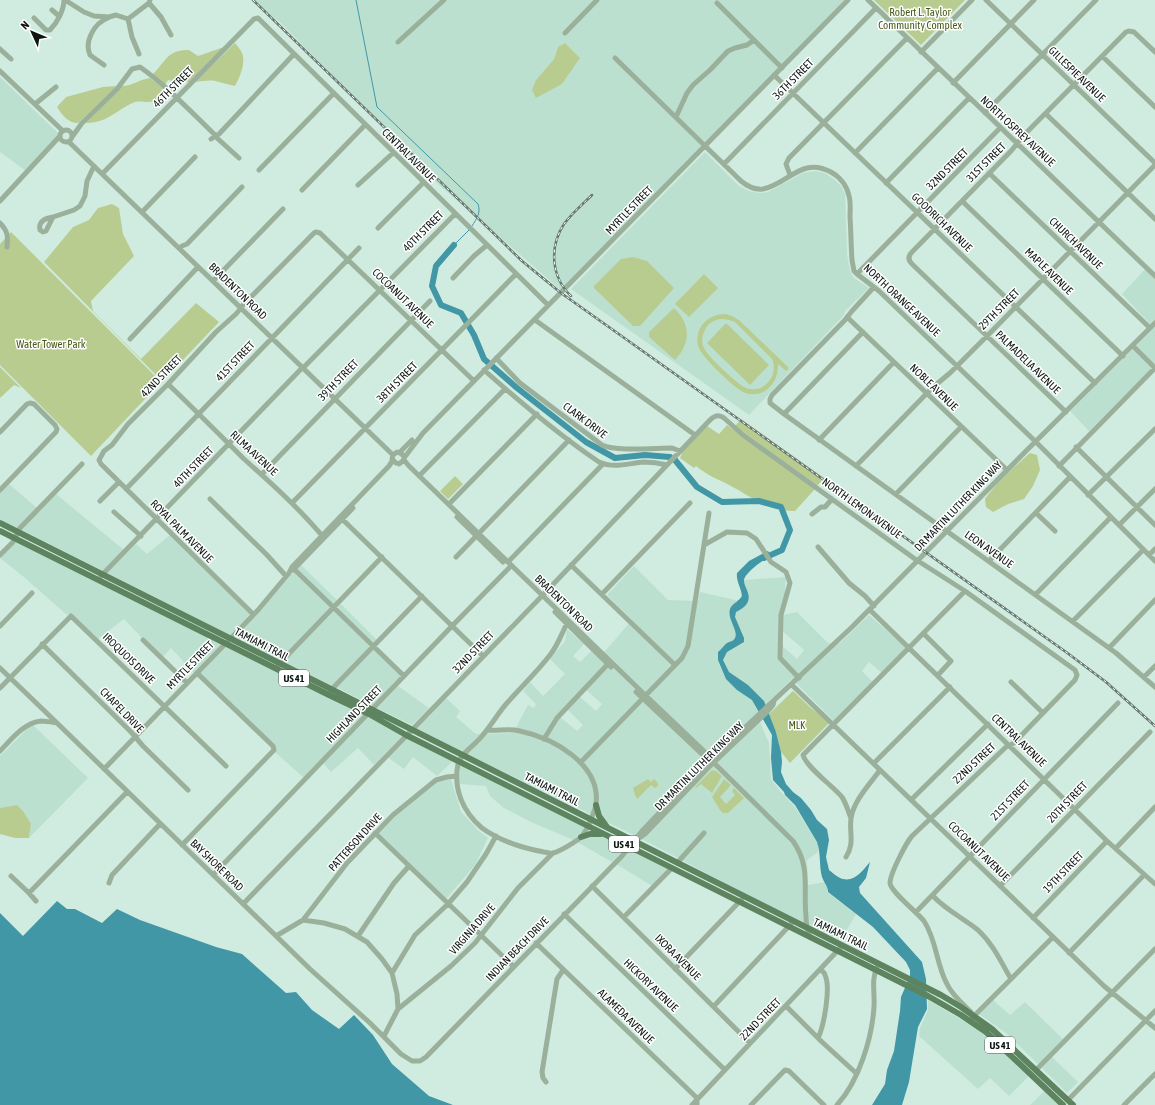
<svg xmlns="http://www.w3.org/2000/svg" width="1155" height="1105" viewBox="0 0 1155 1105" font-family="'Asap Condensed',sans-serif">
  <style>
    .built { fill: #bce0d0; fill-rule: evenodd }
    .green { fill: #b8cc90; fill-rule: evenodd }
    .water { fill: #4297a6 }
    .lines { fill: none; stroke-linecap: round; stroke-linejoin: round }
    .stream { stroke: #4297a6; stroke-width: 1 }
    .river { stroke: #4297a6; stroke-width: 6 }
    .minor { stroke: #9bb09b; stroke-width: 5 }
    .major { stroke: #5d845e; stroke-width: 6 }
    .rail-casing { stroke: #667871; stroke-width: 2.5 }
    .rail { stroke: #fff; stroke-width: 1; stroke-dasharray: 3; stroke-linecap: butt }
    .labels { text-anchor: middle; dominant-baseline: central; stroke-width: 3; stroke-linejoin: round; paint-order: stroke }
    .shield { fill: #fff; stroke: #555c59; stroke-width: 1 }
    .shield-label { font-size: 10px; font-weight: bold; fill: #0c1612 }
    .park-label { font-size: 11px; fill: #485a19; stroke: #fff }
    .street-label { font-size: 11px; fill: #0c1612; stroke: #fff }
  </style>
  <rect width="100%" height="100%" fill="#d0ece0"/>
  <path class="built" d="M254,0H441L396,42L398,45L447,0H594L562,33L565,36L600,0H845L782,65L717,0L714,2L779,68L706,143L614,56L612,58L703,145L561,290L438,184L280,22L260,7ZM558,47L550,91L536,80L554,59Z
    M0,77L59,134L26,171L0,152Z
    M705,152L739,186L749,191L760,193L768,192L803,173L816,171L825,173L835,180L841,186L845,194L847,254L850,271L854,278L869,288L846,310L843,316L749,415L571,289Z
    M1145,269L1155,278V321L1149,325L1150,324L1122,294Z
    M1155,326V365L1136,346Z
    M1133,349L1152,368L1089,431L1070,411Z
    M9,484L37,508L18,529L0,520V493Z
    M56,494L124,550L103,571L21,530Z
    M170,535L250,614L230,635L107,573L136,544L147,554Z
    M16,541L222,644L194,673L171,648L163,657L143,637L142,638L124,619L98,639L72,614L67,615L25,578L0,558Z
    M301,565L338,601L334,605L298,569Z
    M634,566L668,600L698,601L700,592L740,601L744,580L786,577L783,615L797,612L828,643H840L869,615L907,648L882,673L869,662L862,671L873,682L834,721L792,679L769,701L760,722L769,743L771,779L781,792L795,807L818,844V852L807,860L808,885L825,882L827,887V892L856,914L841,940L804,925L640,838L415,729L446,698L460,711L456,717L476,734L513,733L528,705L534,708L536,704L523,691L530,682L543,696L565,674L550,659L565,641L567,629L584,644L573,656L580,662L591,651H605L632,620L607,595ZM780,629L804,650L797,659L780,644ZM585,689L602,704L596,711L579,696ZM567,709L583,725L577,731L560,717Z
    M295,572L331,607L280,660L234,637L290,575Z
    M341,604L377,640L374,643L337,608Z
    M334,610L371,646L332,686L284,662Z
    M226,646L365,714L304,778L275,752L277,750L200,673Z
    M374,649L402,675L373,706L336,687Z
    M398,686L429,708L412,725L377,708Z
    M369,716L403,735L374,765L358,748L331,772L323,763Z
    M33,725L88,778L29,838L31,824L0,808V756L30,726Z
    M407,737L454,760L437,776L413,757L404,769L387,757Z
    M460,763L585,826L584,830L573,840L531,822L504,808L490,796L486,786L459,784Z
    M451,779L461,812L479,831L488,838L475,865L446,899L384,840L379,833L395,817L438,782Z
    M591,836H603L627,847L612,862L577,842L581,839Z
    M631,849L669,868L652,886L616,864Z
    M928,1000L977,1029L1005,1053L1029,1076L1009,1096L990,1078L978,1089L919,1036L920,1028L928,1010Z
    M993,1000L1010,1015L1025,1002L1063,1039L1039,1065L1006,1033L979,1014Z
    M1052,1057L1078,1082L1067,1093L1042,1068Z
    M1044,1091L1059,1105H1030Z"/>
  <path class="green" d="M874,0H965L921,45Z
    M235,43C237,45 239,48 241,51C247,61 240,77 235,86C229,85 224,83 219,82C211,79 203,81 195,82Z
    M565,43L580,58L562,84L536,98L532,90L536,80L554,59L558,47Z
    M224,47L189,82L181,83L168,80L165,85L153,74C167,60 167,50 189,50L198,56Z
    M150,78L163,88L160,100C156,101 152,102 148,102C143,102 139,101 135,102C115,110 109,123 85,123L122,86C132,86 140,79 150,78Z
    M117,86L78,123C68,123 62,115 57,107L66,97L103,87Z
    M112,204L119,208L123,234L134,256L91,301L93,311L141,359L196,303L219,322L163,381L161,380L44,262L73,227L89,220L98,208Z
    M11,232L161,382L91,456L0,365V244Z
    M633,257L647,261L674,288L640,326H633L594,288V286L621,259Z
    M704,274L718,288L689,317L675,304Z
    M674,308C691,324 691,343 675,360L649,337V332Z
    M726,314L734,317L740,321L789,368L786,371L778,364C779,383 764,399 745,393C736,390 702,357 699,348C696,341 697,332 702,325C708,317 717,314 726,314ZM722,319L729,320L735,322L772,359C780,378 760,397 742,386C733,379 708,357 704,348C701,342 702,335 705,330C708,323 715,319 722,319Z
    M726,323L769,365L750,385L707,343Z
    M0,367L21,388L14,385L0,398Z
    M741,419L824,478L817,486L735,426Z
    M727,425L815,489L795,511C771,512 751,497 731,486C718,479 708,476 696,466L694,468L680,458L683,451L707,426L719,434Z
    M1030,453L1037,455L1040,470L1033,486L1024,499L1008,504L993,512L986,507L985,499C998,481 1014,467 1030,453Z
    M455,476L463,484L448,499L440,491Z
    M793,691L811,708L830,722L790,763L781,752L776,732L767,716Z
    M712,770L716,771L722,776L712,793L701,784L696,788L695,787Z
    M648,779L651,782L654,779L658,783L657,784L659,785L655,788L651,785L637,799L635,795L633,788Z
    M724,779L731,785L720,797L726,804L735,795L732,791L734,788L744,798L728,813H723L720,810L712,797Z
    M17,805L23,811L31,824L29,838H15L0,834V808Z"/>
  <path class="water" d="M768,551L771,556C764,559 743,574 744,581C744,585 747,589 748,593C751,603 744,608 736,612L735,617L744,638V642L727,652L723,660L729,672L748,685L764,701L776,732L781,752L782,762L781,772L786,784L793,792L801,798L811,810L817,820L827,829L829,840L826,857L829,870C833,873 838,878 843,879C855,882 863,870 870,862L866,878L859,887L860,893L922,962L926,979L927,1009L918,1027L909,1082L902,1105H872L885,1084L887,1070L894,1051L900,1011L901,997L910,976V970L906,962L873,927L828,892C828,886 824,883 822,877C819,866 821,853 817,842L795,805L785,795L784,792L773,780L771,758L772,735L752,700L737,690L726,679L718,660V652C721,650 724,645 727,643C730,641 733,642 735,638C739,630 725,617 731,607C734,603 739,601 742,596C741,587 736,582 737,573L749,561Z
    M57,901L67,909H75L102,923L117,909L140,920L216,947L242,954L286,993L296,992L312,1010L339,1029L354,1015L373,1035L392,1064L429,1096L453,1105H0V913L23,936Z"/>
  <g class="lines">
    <path class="stream" d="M356,0L377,107L478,204C481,213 477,218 472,226
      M454,245L469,230"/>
    <path class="river" d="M454,245L436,266L432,286L441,305L461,313L474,335L484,359L517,388L586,442L615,458L645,455L670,457
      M675,460L697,487L722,502L759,501L781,507L790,530L782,550L764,558"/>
    <path class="minor" d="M65,0L84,12L94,16L109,17L116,15L128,19L149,3L150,0
      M868,0L1155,276
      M986,0L1155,163
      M149,3L161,17L171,35
      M717,3L782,68
      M52,10L59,16
      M34,18L46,30H50C57,23 64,10 64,0
      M128,19L132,37L139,54
      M565,33L597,0
      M398,42L444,0
      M0,49L11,59
      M921,52L972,0
      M1102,56L1155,107
      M615,58L741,181C747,186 754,190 763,189C788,184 802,156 831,172C840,177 847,186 849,196C851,202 850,210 850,217C851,232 851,246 852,260L854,271L857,274L879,291L957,366L1036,442L1155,561
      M104,65L90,55C84,42 94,23 108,18
      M0,71L63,131
      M774,75L1095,383
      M953,83L1034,0
      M35,104L56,87
      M985,113L1096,0
      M1046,114L1155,219
      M676,117L687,93L693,85L710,70L728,51L735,48L747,45L754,40
      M60 136a6 6 0 1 1 12 0a6 6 0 1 1-12 0Z
      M72,137L82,123L117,89L132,69L140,67C167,86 190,111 214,134L216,135L217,138L239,158
      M211,139L219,134L294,54
      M69,142L393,455
      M855,153L938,68
      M724,164L876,8
      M259,170L334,93
      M104,172L254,19L258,18L548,305
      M989,173L1150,328
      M790,175L786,164L789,158L907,38
      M886,183L969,98
      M358,185L393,153
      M302,190L365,125
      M0,201L60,136
      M962,201L1123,356
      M144,210L195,157
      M53,217L74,210L80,206L85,196L87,181L94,166
      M53,217L46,231L43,232L40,230C38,221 46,218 53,217Z
      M0,223C8,231 8,236 7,247
      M378,228L423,183
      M182,246L187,244L242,187
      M857,274L1000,128
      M453,278L474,256L487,245
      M215,279L283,209
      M874,287L852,311L845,320L772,395L770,399V403L784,414L1116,653L1155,687
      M243,305L314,233L316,232L320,233L474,381
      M241,308L236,314L216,332L168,384L128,424L112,445L104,451L99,460L101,464L253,614
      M847,317L1007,470
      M535,320L695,435
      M130,339L198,267
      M1133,346L1155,368
      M496,358L520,383L602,445C617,452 654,448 672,448L680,451
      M305,366L455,214
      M484,370C520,402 559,435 599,462C614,469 629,463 644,462C651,462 659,463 667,465
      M168,384C194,409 219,434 244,459C272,484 300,509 324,538
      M1066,412L912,264C908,260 908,256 912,252L1011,151L1025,134L1126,32L1129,31L1134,32L1155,52
      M784,414L863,332
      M0,432L27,404L30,403L34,404L55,425L57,429L56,432L0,490
      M819,440L894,362
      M1076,447L1155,525
      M400,452L412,440
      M404,458L423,433L848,0
      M404,460L399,464L396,463L392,459L393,455L397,452L402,454L404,457V460L409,466L643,693L706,753L711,760L793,841C811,867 803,888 806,916C806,924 807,930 810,937
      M856,466L932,388L950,373L987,336L1155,165
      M1059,466L1155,368
      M262,474L430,301
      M419,476L505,389
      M126,489L359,248
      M896,494L961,427
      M1088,495L1155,429
      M210,499L267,555L286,576
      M100,501L119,482
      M292,503L516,274
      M449,504L537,414
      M114,512L141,536
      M1036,513L1055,531
      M812,514L821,507H825L832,499
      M340,517L483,656
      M457,517L503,562
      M1119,525L1155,489
      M704,545L727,532L747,533L756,539L771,562L786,572L790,583L781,615L780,658L799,678
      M818,547L849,583L865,596L874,606
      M0,555L13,542L20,528L82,464
      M1149,555L1155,549
      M456,557L569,440
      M989,561L1070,477
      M508,562L603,464
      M571,565L675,665
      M292,567L404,676
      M293,570L353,508
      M101,576L302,368
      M602,594L690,503
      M1036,594L1111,517
      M870,610L1107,841L1155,884
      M555,612L611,667
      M1073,621L1143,550
      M0,626L32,593
      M924,634L951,661L938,675
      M143,640L187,683
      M42,644L131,732L143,746L188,790
      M1109,648L1155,600
      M278,665L382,557
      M0,668L57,723
      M1144,677L1155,666
      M1011,682L1043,713
      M792,685L1104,986L1155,1028
      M0,688L71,616L226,766
      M636,692L704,756L710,759
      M330,693L331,690L422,596
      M487,730C498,731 509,728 520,731C553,738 601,764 596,804C595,811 591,819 588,826C586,830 584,834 581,837C577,841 559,852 553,853C550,854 546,852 544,852C522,848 500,841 482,828C463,812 453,789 458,764C461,753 475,745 482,736C491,726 498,713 507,703C521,687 537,672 550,655C558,645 562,633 568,621
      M544,739L557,718L608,664
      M0,751C11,740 23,723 41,721C46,721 51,722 57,723L310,969L370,1023L401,1054L412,1061H420L426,1057L622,856L642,831L704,766L852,627L1027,450L1155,323
      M581,762L682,658L688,646L709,513
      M874,763L950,687
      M104,769L258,610L289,573L292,567L389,466L393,460
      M911,800L988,724
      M851,818C848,811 846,803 842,797C833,786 806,767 803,755L965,591
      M375,833L513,966
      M638,839L645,834L708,768L766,713L773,705L774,701
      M182,845L274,750L273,746L197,673
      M1116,848L1155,807
      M846,857C855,843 849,833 851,818C854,800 870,784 880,770
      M677,863L704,833
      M213,875L452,626L509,568
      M11,876L29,893L36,901
      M109,883L112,875L160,824
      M592,886L750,1043
      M1000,886L1150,732
      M29,893L127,792
      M933,896C946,910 963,918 978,930C993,944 1001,962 1011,979
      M243,904L540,598L710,420C714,416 719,414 724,418L743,435L915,559L965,591L1075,670L1077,675L1075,680L1014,743L1006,747L912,836C906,843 890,874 890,883C890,891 918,913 924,921C937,941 936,964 947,984C952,995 963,1004 971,1012
      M916,912L1118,703
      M564,914L724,1069
      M624,917L672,868
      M1033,918L1107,841
      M303,920L324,923L345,929L367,942L382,959L392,973L397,994L398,1009L384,1036
      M276,936L303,920L347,863L393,815L436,780L447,777L457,776
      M358,936L394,883L409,866
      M536,943L697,1098V1105
      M1069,953L1144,875
      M675,969L742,899
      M392,973L415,935L448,904L467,882L486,854L496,836
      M714,1006L791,924
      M786,1006L822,1042L856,1073
      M398,1009L451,966L475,943L518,888L553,853
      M972,1018L1053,937
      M818,1038C824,1026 831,987 825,975C825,973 822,971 821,970
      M1036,1070L1155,949
      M546,1082L543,1078L542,1072L557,979L563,970
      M1068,1100L1155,1011
      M692,1105L842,946
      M751,1105L785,1070L789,1071L824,1105
      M837,1105C859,1081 872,1038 874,1007C875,994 871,979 877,967
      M1124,1105L1155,1074"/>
    <path class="major" d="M0,523L941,995L961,1007L992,1029L1073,1105
      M0,531L329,695L369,714L406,735L928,996L961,1015L986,1032L1063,1105
      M596,805L599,816L607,827
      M581,837L590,834H601"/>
    <defs>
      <path id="rail" d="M253,0L522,261L561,293L1066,652L1106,682L1155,726
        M571,296C551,277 549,247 564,224C572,213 583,204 592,195"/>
    </defs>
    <use href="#rail" class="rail-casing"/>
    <use href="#rail" class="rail"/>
  </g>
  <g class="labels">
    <g class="shield">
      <rect x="279" y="670" width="30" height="16" rx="3"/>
      <rect x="609" y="836" width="30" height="16" rx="3"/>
      <rect x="985" y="1037" width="30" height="16" rx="3"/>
    </g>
    <g class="shield-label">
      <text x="294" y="678">US 41</text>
      <text x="624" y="844">US 41</text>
      <text x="1000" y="1045">US 41</text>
    </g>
    <g class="park-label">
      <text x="920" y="12">Robert L. Taylor<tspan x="920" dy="13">Community Complex</tspan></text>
      <text x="51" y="344">Water Tower Park</text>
      <text x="797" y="725">MLK</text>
    </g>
    <g class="street-label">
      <text transform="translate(1077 74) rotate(44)">GILLESPIE AVENUE</text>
      <text transform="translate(793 79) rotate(-45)">36TH STREET</text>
      <text transform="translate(173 87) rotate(-45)">46TH STREET</text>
      <text transform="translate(1018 131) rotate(43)">NORTH OSPREY AVENUE</text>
      <text transform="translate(409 155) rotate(45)">CENTRAL AVENUE</text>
      <text transform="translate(986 162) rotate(-45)">31ST STREET</text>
      <text transform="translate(947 169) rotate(-45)">32ND STREET</text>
      <text transform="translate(629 210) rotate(-46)">MYRTLE STREET</text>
      <text transform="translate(942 222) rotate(44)">GOODRICH AVENUE</text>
      <text transform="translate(423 231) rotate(-45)">40TH STREET</text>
      <text transform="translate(1076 243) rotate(44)">CHURCH AVENUE</text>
      <text transform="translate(1049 271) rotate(44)">MAPLE AVENUE</text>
      <text transform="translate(238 291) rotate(44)">BRADENTON ROAD</text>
      <text transform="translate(403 298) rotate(44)">COCOANUT AVENUE</text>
      <text transform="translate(902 300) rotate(43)">NORTH ORANGE AVENUE</text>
      <text transform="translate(999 309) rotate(-45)">29TH STREET</text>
      <text transform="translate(235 361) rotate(-46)">41ST STREET</text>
      <text transform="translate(1028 362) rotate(44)">PALMADELIA AVENUE</text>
      <text transform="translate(161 376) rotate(-46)">42ND STREET</text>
      <text transform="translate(338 380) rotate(-46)">39TH STREET</text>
      <text transform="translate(397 382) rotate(-45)">38TH STREET</text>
      <text transform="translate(934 387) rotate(44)">NOBLE AVENUE</text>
      <text transform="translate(585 420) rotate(37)">CLARK DRIVE</text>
      <text transform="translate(254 453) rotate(43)">RILMA AVENUE</text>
      <text transform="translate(193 467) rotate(-46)">40TH STREET</text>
      <text transform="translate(958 506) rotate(-46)">DR MARTIN LUTHER KING WAY</text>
      <text transform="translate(862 508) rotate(36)">NORTH LEMON AVENUE</text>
      <text transform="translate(182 531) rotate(45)">ROYAL PALM AVENUE</text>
      <text transform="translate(989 549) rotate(35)">LEON AVENUE</text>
      <text transform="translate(564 603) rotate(44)">BRADENTON ROAD</text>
      <text transform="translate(262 644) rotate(27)">TAMIAMI TRAIL</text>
      <text transform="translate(473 652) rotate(-46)">32ND STREET</text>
      <text transform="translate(129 658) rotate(44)">IROQUOIS DRIVE</text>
      <text transform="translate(190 665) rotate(-46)">MYRTLE STREET</text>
      <text transform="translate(122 710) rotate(46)">CHAPEL DRIVE</text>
      <text transform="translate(354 714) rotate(-46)">HIGHLAND STREET</text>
      <text transform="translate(1019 740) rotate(44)">CENTRAL AVENUE</text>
      <text transform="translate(974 763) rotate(-43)">22ND STREET</text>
      <text transform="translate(699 766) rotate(-45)">DR MARTIN LUTHER KING WAY</text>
      <text transform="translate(552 789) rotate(27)">TAMIAMI TRAIL</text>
      <text transform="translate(1010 800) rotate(-46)">21ST STREET</text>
      <text transform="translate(1067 802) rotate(-46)">20TH STREET</text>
      <text transform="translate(355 842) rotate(-48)">PATTERSON DRIVE</text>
      <text transform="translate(979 851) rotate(44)">COCOANUT AVENUE</text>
      <text transform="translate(217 865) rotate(44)">BAY SHORE ROAD</text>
      <text transform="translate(1063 872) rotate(-46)">19TH STREET</text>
      <text transform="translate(472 929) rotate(-49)">VIRGINIA DRIVE</text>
      <text transform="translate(841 934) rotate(26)">TAMIAMI TRAIL</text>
      <text transform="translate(517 949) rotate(-46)">INDIAN BEACH DRIVE</text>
      <text transform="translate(678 957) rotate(45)">IXORA AVENUE</text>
      <text transform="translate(651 985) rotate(44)">HICKORY AVENUE</text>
      <text transform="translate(626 1016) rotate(44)">ALAMEDA AVENUE</text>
      <text transform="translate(760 1019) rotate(-46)">22ND STREET</text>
    </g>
  </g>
  <g transform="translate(32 32) rotate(314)" stroke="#ffffff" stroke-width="3" paint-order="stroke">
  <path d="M0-3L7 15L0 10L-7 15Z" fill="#0c1612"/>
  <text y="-6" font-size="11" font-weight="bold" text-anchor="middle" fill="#0c1612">N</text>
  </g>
</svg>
